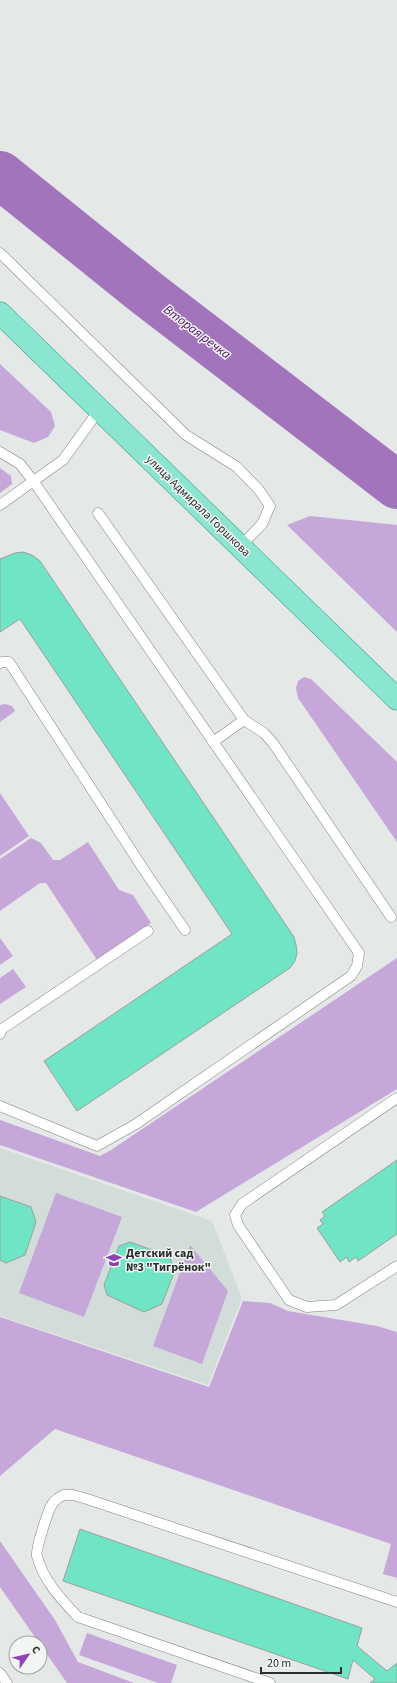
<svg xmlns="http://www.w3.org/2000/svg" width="397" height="1683" viewBox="0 0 397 1683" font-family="'Source Sans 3',sans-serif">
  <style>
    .built { fill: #d2ddd9 }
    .green { fill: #c5a7d9 }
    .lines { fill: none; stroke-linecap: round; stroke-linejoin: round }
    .river { stroke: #a174bc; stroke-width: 48 }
    .building { fill: #6fe5c5; stroke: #9b9f9e }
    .lane-casing { stroke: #7f8281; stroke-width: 11 }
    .primary-casing { stroke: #369a83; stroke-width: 23 }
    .lane { stroke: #fff; stroke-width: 10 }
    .primary { stroke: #8ae6d1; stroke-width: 22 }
    .labels { text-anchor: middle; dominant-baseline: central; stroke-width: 3; stroke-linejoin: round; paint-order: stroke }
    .street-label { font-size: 12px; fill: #2c2d2d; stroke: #f1f6f4 }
    .poi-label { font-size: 12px; font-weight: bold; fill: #2c2d2d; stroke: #f1f6f4; text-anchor: start }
    .water-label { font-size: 13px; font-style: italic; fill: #490965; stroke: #f1f6f4 }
  </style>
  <rect width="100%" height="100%" fill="#e4e8e7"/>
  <path class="built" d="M0,1148L212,1221L242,1298L208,1385L0,1316Z"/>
  <path class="green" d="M0,364L51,412L55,426L48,437L34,443L0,430Z
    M0,468L11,476L12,484L0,493Z
    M310,516L397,525V632L287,525Z
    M304,677L311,679L397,762V842L298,698L296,688L298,681Z
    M5,704L12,706L15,711L0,722V705Z
    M0,793L29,836L0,856Z
    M31,838L41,843L53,860H60L88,842L119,890L133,895L151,923L97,960L46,883H40L0,911V859Z
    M0,938L13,956L0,965Z
    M397,958V1089L196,1212L0,1145V1120L100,1156L111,1150Z
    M13,969L26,987L0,1004V978Z
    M56,1193L122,1217L84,1317L19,1293Z
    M190,1245L228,1291L202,1364L153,1346Z
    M243,1301L270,1303L288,1311L377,1326L397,1332V1578L383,1574L391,1544L55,1429L0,1476V1317L209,1387Z
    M0,1541L55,1620L78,1662L134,1683H67L0,1587Z
    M87,1633L177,1665L171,1683H158L79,1655Z"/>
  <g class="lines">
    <path class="river" d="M0,175L148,294L397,485"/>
  </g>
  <path class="building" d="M23,552L32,555L40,561L294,937L296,945L297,953L295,961L290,968L77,1111L44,1061L232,934L20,619L0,632V559L15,553Z
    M397,1160V1234L358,1261L356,1257L349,1262L347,1257L340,1262L317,1228L323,1224L320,1220L325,1216L322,1212Z
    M0,1196L31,1207L36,1222L25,1255L6,1263L0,1260Z
    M130,1242L169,1256L175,1270L162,1304L144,1312L107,1295L104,1285L119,1246Z
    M80,1529L362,1628L357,1646L387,1671L397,1663V1683H370L375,1679L353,1660L348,1679L63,1581Z"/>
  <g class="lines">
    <defs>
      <path id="lane" d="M0,253L186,435L237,467L259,490L270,506L262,524L240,547
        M0,452L20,464L34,482L359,953L357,966L351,976L136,1124L97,1146L0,1106
        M0,505L63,460L99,410
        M98,513L244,720
        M0,663L2,662H9L146,873L185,930
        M213,742L244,720L264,733L273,743L391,917
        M0,1034L2,1029L148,931
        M397,1098L242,1204L235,1215L238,1225L289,1300L307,1307L336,1305L397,1266
        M0,1673L7,1683
        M270,1683L78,1617C61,1599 43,1580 37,1556C35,1551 47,1515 50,1508C52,1504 56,1499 60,1497C67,1492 77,1496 84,1498L397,1602"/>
      <path id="primary" d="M0,313L397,699"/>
    </defs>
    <use href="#lane" class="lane-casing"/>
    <use href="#primary" class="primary-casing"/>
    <use href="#lane" class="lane"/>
    <use href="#primary" class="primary"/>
  </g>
  <defs>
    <symbol id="school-bare" viewBox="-9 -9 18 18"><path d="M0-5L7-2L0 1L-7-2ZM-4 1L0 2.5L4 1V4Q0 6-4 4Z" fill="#8f44b6" stroke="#f1f6f4" stroke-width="2.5" paint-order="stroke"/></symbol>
  </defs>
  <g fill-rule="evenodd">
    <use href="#school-bare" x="103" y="1249" width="22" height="22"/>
  </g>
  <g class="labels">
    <g class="street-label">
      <text transform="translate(198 506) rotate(44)">улица Адмирала Горшкова</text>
    </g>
    <g class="poi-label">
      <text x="126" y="1253">Детский сад<tspan x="126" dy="14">№3 "Тигрёнок"</tspan></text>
    </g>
    <g class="water-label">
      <text transform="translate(197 332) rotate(37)">Вторая речка</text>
    </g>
  </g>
  <g transform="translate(28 1655) rotate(56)"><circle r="19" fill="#f1f6f4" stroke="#a2a6a4"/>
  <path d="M0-3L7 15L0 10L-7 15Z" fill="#8f44b6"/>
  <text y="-6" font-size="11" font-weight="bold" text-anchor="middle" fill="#2c2d2d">С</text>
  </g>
  <path d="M261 1667v6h80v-6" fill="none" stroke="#2c2d2d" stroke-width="2"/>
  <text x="267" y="1667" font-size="12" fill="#2c2d2d" stroke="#f1f6f4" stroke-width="3" paint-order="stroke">20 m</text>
</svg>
